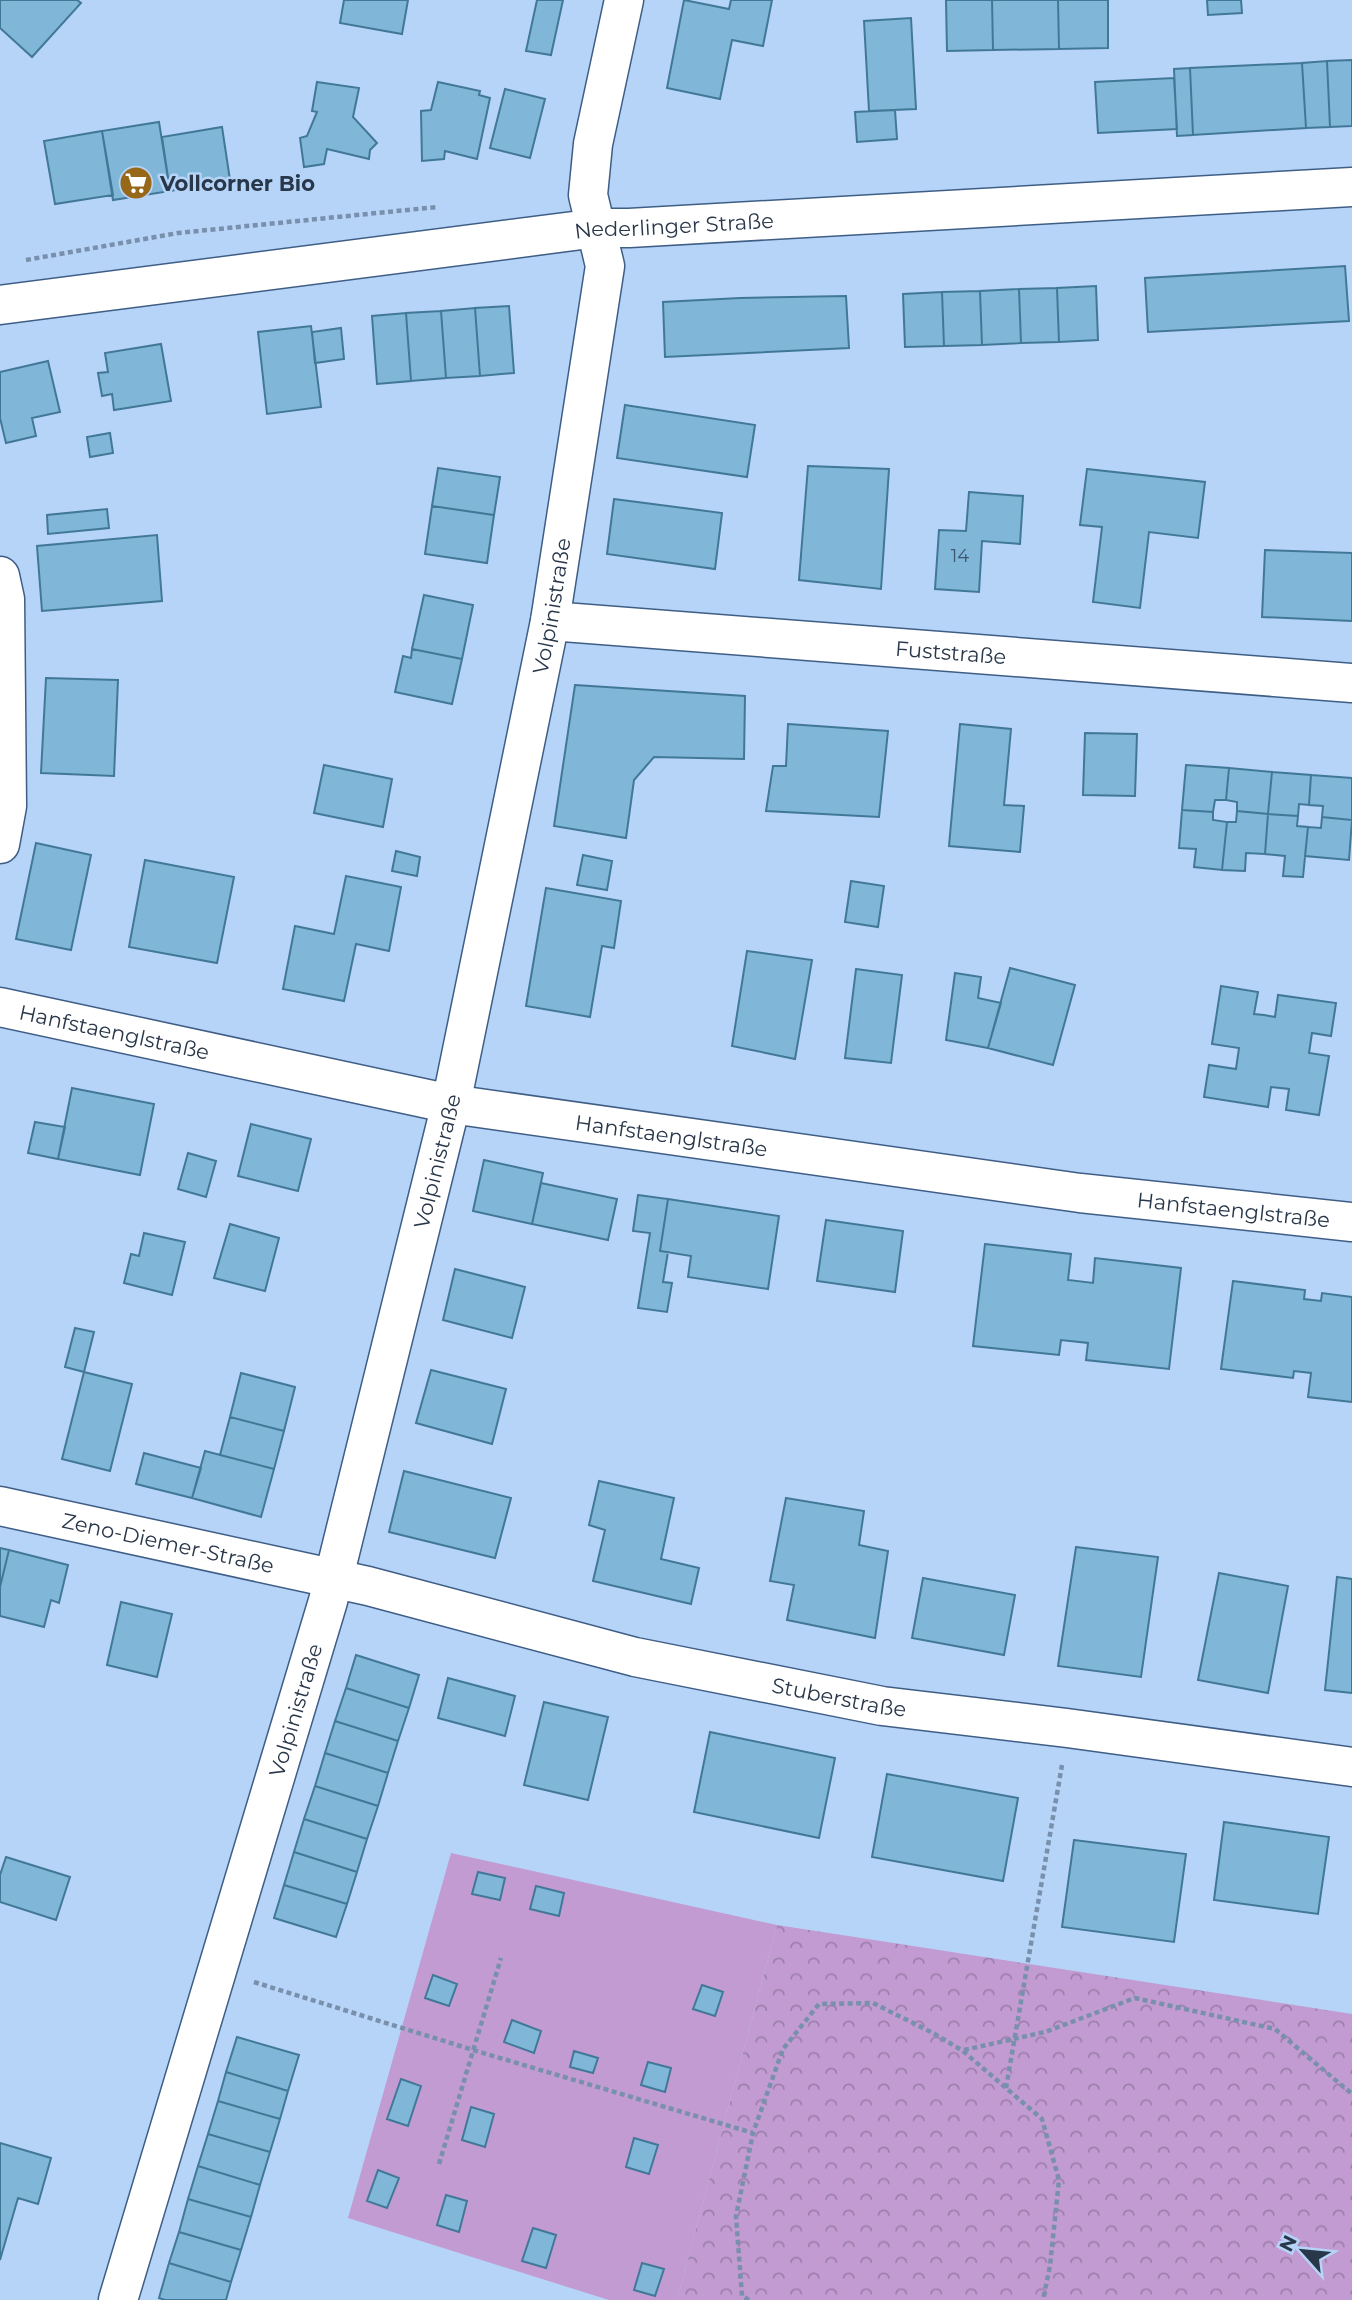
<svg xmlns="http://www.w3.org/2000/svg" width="1352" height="2300" viewBox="0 0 1352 2300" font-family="Montserrat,sans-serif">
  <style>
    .forest { fill: url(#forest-crowns) }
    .garden { fill: #c19bd1 }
    .building { fill: #80b7d8; stroke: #427897; stroke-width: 2 }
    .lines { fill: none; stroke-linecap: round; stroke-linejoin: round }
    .minor-casing { stroke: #3f5e86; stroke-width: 41 }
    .path { stroke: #7990ad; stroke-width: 4.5; stroke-dasharray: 5 3.5; stroke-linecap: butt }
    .minor { stroke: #fff; stroke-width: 38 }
    .labels { text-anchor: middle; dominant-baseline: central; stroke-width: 5; stroke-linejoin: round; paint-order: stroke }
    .number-label { font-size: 18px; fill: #3f576e }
    .poi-label { font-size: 21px; font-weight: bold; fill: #29374a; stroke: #b6d3f8; text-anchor: start }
    .street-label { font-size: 21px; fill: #29374a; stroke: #b6d3f8 }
  </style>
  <defs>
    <pattern id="forest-crowns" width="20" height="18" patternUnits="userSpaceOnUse" patternTransform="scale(1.75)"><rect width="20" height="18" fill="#c19bd1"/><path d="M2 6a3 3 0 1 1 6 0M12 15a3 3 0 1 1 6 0" fill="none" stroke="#9d7fac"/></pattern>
  </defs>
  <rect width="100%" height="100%" fill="#b6d3f8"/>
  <path class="forest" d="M777,1925L1352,2014V2300H677Z"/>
  <path class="garden" d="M451,1853L777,1925L677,2300H609L348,2218Z"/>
  <path class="building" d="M0,0H77L81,3L32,57L0,28Z
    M344,0H408L402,34L340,23Z
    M537,0H563L551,55L526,51Z
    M684,0L729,9L731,0H772L763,46L732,40L720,99L667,88Z
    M946,0H992L993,50L947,51Z
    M992,0H1058L1059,49L993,50Z
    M1058,0H1108V48L1059,49Z
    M1207,0H1241L1242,13L1208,15Z
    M911,18L916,109L869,111L864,21Z
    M1352,60V126L1330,127L1327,61Z
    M1327,61L1330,127L1306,128L1302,63Z
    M1302,63L1306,128L1193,135L1190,68Z
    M1190,68L1193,135L1177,136L1174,69Z
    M1174,78L1177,129L1098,133L1095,82Z
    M317,82L359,88L353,117L377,143L370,150L369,159L327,149L324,164L304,167L300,138L307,136L317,112L312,111Z
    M438,82L480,91L479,95L490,98L477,159L445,151L444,159L422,161L421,111L431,110Z
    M505,89L545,99L530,158L490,148Z
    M895,110L897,139L857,142L855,112Z
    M159,122L170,191L113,200L102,131Z
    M222,127L230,180L170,191L162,137Z
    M102,131L113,195L55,204L44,141Z
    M1345,266L1349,321L1148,332L1145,278Z
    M1096,286L1098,340L1059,342L1057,288Z
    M1057,288L1059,342L1021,343L1019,289Z
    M1019,289L1021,343L982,345L980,291Z
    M980,291L982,345L944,346L942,292Z
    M942,292L944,346L905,347L903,294Z
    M846,296L849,348L665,357L663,302L740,298Z
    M509,306L514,373L480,376L475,308Z
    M475,308L480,376L446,378L441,311Z
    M441,311L446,378L411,381L406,313Z
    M406,313L411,381L377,384L372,316Z
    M311,326L321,407L267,414L258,332Z
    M341,328L344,359L315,363L312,332Z
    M161,344L171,401L114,410L112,394L102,396L98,373L108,372L105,353Z
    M48,361L60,412L32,418L36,436L6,443L0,418V372Z
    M625,405L755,425L747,477L617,458Z
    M110,433L113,453L90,457L87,437Z
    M808,466L889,469L881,589L799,580Z
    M438,468L500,477L494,515L432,506Z
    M1087,469L1205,482L1198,538L1149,532L1140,608L1093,602L1102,527L1080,525Z
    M969,492L1023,496L1020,544L982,541L979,592L935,589L939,530L966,531Z
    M614,499L722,513L715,569L607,554Z
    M432,506L494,515L487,563L425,554Z
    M107,509L109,528L48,534L47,515Z
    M157,535L162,601L42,611L37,546Z
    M1265,550L1352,553V621L1262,617Z
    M424,595L473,605L462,659L412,649Z
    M412,649L462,659L452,704L395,692L403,656L411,658Z
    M46,678L118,680L114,776L41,773Z
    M575,685L745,696L744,759L654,757L634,780L626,838L554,826Z
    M788,724L888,731L879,817L766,811L773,766H786Z
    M960,724L1011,729L1004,805L1024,806L1020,852L949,846Z
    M1085,733L1137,734L1135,796L1083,795Z
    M324,765L392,779L383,827L314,813Z
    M1186,765L1229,768L1226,800H1215L1213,812L1182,810Z
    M1229,768L1272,772L1268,814L1237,811V802L1226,800Z
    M1272,772L1311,775L1309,805L1299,804L1298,816L1268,814Z
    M1311,775L1352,778V820L1322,817L1323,806L1309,805Z
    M1182,810L1213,812V820L1227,822L1222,870L1194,867L1196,849L1179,848Z
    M1237,811L1268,814L1265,854L1246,853L1245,871L1222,870L1227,822H1236Z
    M1268,814L1298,816L1297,826L1308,827L1303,877L1283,876L1285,856L1265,854Z
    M1322,817L1352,820L1349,860L1305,856L1308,827L1321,828Z
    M36,843L91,855L71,950L16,939Z
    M396,851L420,857L417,876L392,871Z
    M583,855L612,861L607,890L577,885Z
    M145,860L234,877L217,963L129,947Z
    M346,876L401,887L389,951L356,944L344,1001L283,989L295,926L334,934Z
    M851,881L884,886L878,927L845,922Z
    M546,888L621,901L614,948L602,946L590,1017L526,1006Z
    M747,951L812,960L795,1059L732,1046Z
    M1010,968L1075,985L1053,1065L988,1048Z
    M856,969L902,975L891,1063L845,1058Z
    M955,973L981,977L978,998L1001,1003L988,1048L946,1040Z
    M1221,986L1258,992L1254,1014L1264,1015L1275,1017L1278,995L1336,1003L1331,1036L1312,1033L1309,1053L1329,1056L1319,1115L1286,1110L1289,1089L1271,1087L1268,1107L1204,1097L1209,1065L1236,1069L1239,1048L1212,1044Z
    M72,1088L154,1104L140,1175L58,1159Z
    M35,1122L65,1127L58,1159L28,1153Z
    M251,1124L311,1139L298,1191L238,1176Z
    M188,1153L216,1161L206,1197L178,1189Z
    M484,1160L543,1173L532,1224L473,1211Z
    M541,1183L617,1199L608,1240L532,1224Z
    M638,1195L668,1199L660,1251L668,1252L663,1282L672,1283L667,1312L638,1308L650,1233L633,1231Z
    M668,1199L779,1216L768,1289L688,1277L691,1256L660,1251Z
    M826,1220L903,1231L895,1292L817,1281Z
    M230,1224L279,1238L265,1291L214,1278Z
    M144,1233L185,1242L172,1295L124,1283L131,1254L139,1256Z
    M985,1244L1071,1254L1068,1280L1093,1283L1095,1258L1181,1268L1169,1369L1086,1360L1088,1343L1061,1340L1059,1355L973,1346Z
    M455,1269L525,1287L512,1338L443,1320Z
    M1233,1281L1305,1290L1304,1299L1321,1301L1322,1293L1352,1297V1402L1308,1397L1311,1373L1294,1371L1293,1378L1221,1369Z
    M75,1328L94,1332L84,1372L65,1367Z
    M431,1370L506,1389L492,1444L416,1423Z
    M84,1372L132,1384L110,1471L62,1459Z
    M241,1373L295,1387L284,1431L230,1417Z
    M230,1417L284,1431L274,1469L220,1455Z
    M205,1451L274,1469L261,1517L192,1498Z
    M144,1453L201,1468L192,1498L136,1484Z
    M404,1471L511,1498L495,1558L389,1532Z
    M599,1481L674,1498L661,1559L699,1568L691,1604L593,1581L605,1530L589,1525Z
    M786,1498L864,1511L859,1545L888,1551L875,1638L787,1620L794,1585L770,1581Z
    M1076,1547L1158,1557L1141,1677L1058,1666Z
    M0,1548L9,1550L0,1587Z
    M9,1550L68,1565L59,1603L51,1600L44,1627L0,1616V1587Z
    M1219,1573L1288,1586L1268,1693L1198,1680Z
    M1337,1577L1352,1579V1693L1325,1690Z
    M923,1578L1015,1595L1004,1655L912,1638Z
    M121,1602L172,1614L157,1677L107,1665Z
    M356,1655L419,1675L409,1708L346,1688Z
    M448,1678L515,1696L505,1736L438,1718Z
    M346,1688L409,1708L398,1741L335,1721Z
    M544,1702L608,1717L588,1800L524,1785Z
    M335,1721L398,1741L388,1773L325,1753Z
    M710,1732L835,1758L819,1838L694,1812Z
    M325,1753L388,1773L378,1806L315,1786Z
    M887,1774L1018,1798L1003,1881L872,1857Z
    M315,1786L378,1806L367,1839L304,1819Z
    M304,1819L367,1839L357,1872L294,1852Z
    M1224,1822L1329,1837L1318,1914L1214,1900Z
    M1074,1840L1186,1854L1174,1942L1062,1927Z
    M294,1852L357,1872L347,1904L284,1885Z
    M6,1857L70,1877L56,1920L0,1902V1875Z
    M478,1872L505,1878L500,1900L472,1894Z
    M284,1885L347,1904L336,1937L274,1918Z
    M536,1886L564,1893L559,1916L530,1909Z
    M433,1975L457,1984L449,2006L425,1998Z
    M702,1985L723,1992L715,2016L693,2009Z
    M512,2020L541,2031L534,2053L504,2042Z
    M237,2037L299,2055L288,2091L226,2072Z
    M574,2051L598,2058L593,2073L570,2067Z
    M648,2062L671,2068L665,2092L641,2085Z
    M226,2072L288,2091L280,2119L218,2101Z
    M401,2079L421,2086L408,2126L387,2119Z
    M218,2101L280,2119L270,2152L208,2134Z
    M471,2107L494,2114L485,2147L462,2140Z
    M208,2134L270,2152L260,2185L198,2166Z
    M634,2138L658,2145L649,2174L626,2167Z
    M0,2143L51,2158L38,2204L18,2198L0,2260Z
    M198,2166L260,2185L251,2217L188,2199Z
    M378,2170L399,2178L387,2208L367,2201Z
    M446,2195L467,2201L459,2232L437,2225Z
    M188,2199L251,2217L241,2250L179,2232Z
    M533,2228L556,2235L546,2268L522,2261Z
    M179,2232L241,2250L231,2282L169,2263Z
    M169,2263L231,2282L226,2300H165L159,2298Z
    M642,2263L664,2269L655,2296L634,2290Z"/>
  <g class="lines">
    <defs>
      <g id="minor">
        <path id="s1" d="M0,305L597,228H629L1352,187"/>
        <path d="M0,576L5,599L7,806L0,844"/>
        <path id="s2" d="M550,621L1352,683"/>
        <path id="s3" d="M0,1007L451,1104L1080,1193L1352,1222"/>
        <path id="s4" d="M0,1506L368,1586L635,1657L882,1706L1067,1728L1352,1767"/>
        <path id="s5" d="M118,2300L328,1601L451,1104L550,621L605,266L588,195L593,144L624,0"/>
      </g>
    </defs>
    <use href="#minor" class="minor-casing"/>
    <path class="path" d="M26,260L178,233L437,207
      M254,1982L473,2050L753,2133
      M964,2050L1045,2032L1135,1998L1275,2029L1352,2094
      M1006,2088L1062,1765
      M439,2164L501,1958
      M749,2300L742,2296L736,2216L753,2133L783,2049L819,2004L873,2003L933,2033L963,2051L1042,2119L1059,2180L1050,2266L1043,2300"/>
    <use href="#minor" class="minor"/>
  </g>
  <defs>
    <symbol id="supermarket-disc" viewBox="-11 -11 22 22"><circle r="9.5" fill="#976818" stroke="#b6d3f8"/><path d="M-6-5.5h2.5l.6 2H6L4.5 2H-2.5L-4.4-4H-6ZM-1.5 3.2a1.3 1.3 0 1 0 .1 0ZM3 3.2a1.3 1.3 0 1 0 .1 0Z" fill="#fff"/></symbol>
  </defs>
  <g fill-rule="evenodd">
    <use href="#supermarket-disc" x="117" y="164" width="38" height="38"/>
  </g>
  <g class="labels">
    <g class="number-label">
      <text x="960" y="556">14</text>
    </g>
    <g class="poi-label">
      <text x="160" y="183">Vollcorner Bio</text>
    </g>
    <g class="street-label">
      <text stroke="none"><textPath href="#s1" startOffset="679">Nederlinger Straße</textPath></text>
      <text stroke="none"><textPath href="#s5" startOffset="1750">Volpinistraße</textPath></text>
      <text stroke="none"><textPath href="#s2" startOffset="402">Fuststraße</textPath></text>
      <text stroke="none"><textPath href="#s3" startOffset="117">Hanfstaenglstraße</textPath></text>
      <text stroke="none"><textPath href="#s3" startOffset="684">Hanfstaenglstraße</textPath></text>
      <text stroke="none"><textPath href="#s5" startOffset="1183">Volpinistraße</textPath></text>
      <text stroke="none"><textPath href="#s3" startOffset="1251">Hanfstaenglstraße</textPath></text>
      <text stroke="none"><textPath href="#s4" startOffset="172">Zeno-Diemer-Straße</textPath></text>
      <text stroke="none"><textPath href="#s4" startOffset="861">Stuberstraße</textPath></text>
      <text stroke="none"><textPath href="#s5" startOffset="616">Volpinistraße</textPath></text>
    </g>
  </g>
  <g transform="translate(1303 2251) rotate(297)" stroke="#b6d3f8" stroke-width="5" paint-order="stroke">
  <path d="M0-5L12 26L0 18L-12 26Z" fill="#29374a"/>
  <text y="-10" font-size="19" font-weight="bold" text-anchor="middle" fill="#29374a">N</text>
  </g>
</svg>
